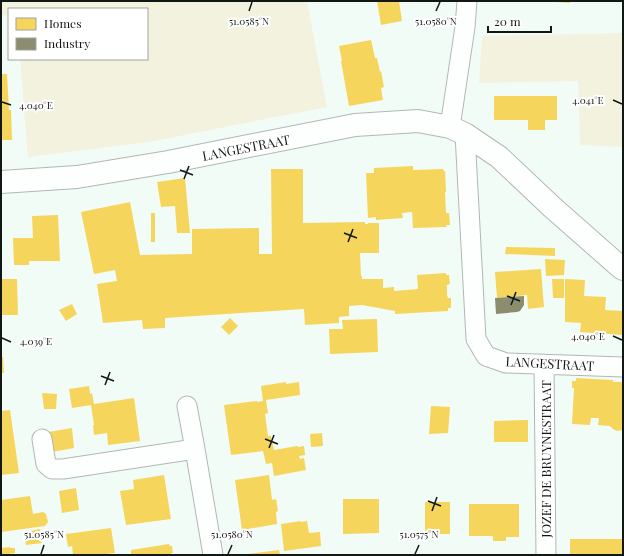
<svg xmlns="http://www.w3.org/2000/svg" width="624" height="556" viewBox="0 0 624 556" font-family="'Playfair Display',serif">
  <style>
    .green { fill: #f3f2de }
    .homes { fill: #f6d55c }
    .industry { fill: #8c8c6e }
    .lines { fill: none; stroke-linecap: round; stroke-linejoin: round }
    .minor-casing { stroke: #b0b8b3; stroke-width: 21 }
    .tertiary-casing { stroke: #b0b8b3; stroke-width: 24 }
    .minor { stroke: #fdfffe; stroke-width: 19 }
    .tertiary { stroke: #fdfffe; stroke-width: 22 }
    .ticks { fill: none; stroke: #111814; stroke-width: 1.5 }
    .labels { text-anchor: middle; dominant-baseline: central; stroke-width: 4; stroke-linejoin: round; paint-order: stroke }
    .street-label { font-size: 13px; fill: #111814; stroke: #fff }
    .ticks-label { font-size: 10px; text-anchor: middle; fill: #111814; stroke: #fff; stroke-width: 4; stroke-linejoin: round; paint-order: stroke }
  </style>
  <rect width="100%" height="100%" fill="#f2fcf6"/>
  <path class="green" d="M1,1H307L327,107L149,142L28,157L20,59H147V9H9V15L1,16Z
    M623,33V147L580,145L578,81L479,83L482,36Z"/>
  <path class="homes" d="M377,1H399L402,21L381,25Z
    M556,1H570V3L556,2Z
    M371,40L375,58H377L380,72L381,71L384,87L381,88L383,100L349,106L341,61H342L339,46Z
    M1,74H7L9,110H11L12,140H1Z
    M494,96H557V120H545V130H528V120H494Z
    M413,166V170L443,169L444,171H445L446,192H445L446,213H449L450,225H446L447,227L413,228L412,212L402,213L403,218L376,220V217L368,218L366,173H374V168Z
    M271,169H303V223L365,222V224H368V223H379V253H360L361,276H362V279H383V288L394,287V291L418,289L417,275L446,273V275H449L450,284L447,285V295L448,298H451V308H448V311L395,314V311L362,305L349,306V316L339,317V323L305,325L304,309L165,318V328L143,329L142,320L103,323L97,284L117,281L115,270L94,274L81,212L130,202L140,255L192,254V229L259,228V254H272Z
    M185,178L190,233H177L175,206L161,207L157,182Z
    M151,213H155V242H151Z
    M58,215L60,261H29V265H14L13,238H33L32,216Z
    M506,247L555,248V256L505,254Z
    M545,259L565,260L564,275L546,276Z
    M541,269L544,307L528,309L527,295L497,298L495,272Z
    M1,279H17L18,315H1Z
    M552,279H564V298H553Z
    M565,279L585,280L584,296L606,297L605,310L623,311V335L580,332L581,323L565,322Z
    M72,304L77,314L66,321L59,310Z
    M230,318L238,326L229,335L221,327Z
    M377,319L378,352L330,354L329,329H343L342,320Z
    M1,357H3L4,373H1Z
    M576,378L613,380V382H623V430L617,431L613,429L610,426L598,425L599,418H591L590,425L572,424L574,388H572V381H576Z
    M286,382V384L299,382L300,395L266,400L268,413L265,414L268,436H271L274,450L297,446L298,447L304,446L305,455L299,456L300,459L304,458L306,470L274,476L272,463L266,464L263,451L231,455L224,405L257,401L258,402L263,401L261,386Z
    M89,386L90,394L92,393L94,404L134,398L140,441L108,445L107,433L94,435L93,425H94L91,405L72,408L69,389Z
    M42,393L57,394L56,409H44Z
    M431,406L450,407L448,433L429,434Z
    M10,410L19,473L1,475V411Z
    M528,420V442H494V421Z
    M72,428L74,448L52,452L48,432Z
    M322,433L323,446L311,447L310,434Z
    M164,475L171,519L126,525L120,491L134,489L133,480Z
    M269,475L272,500L276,499L278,511L276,512L277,524L242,530L235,480Z
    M76,488L79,510L62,513L59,491Z
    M30,496L33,514L43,512L46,514L48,522L45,526L1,532V500Z
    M343,499H379V533L343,534Z
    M425,502H450V534H433V532H425Z
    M469,504H519V537H506V541H493V536H469Z
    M301,521V522L307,521L309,533L320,532L321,546L284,551L281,524Z
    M111,528L115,553L98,555H73L72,546L68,547L66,534Z
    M40,529L42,543L26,545L24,532Z
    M570,539H623V555H570Z
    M169,544L170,546H172L173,553H171V555H131V550Z
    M10,547V548H15V553L1,555V548Z
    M279,550L280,555H248V554Z"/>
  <path class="industry" d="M524,296V305L520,311L517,312L496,314L495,298Z"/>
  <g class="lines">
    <defs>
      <path id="minor" d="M450,127L465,27L467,1
        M465,134L476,339L486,356L506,363L623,367
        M544,364L546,555
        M187,406L195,449L213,555
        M42,439L46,464L52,469H63L195,449"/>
      <path id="tertiary" d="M1,182L77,177L168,162L355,125L418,121L450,127L465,134L499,157L552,207L619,266L623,269"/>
    </defs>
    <use href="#minor" class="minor-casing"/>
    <use href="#tertiary" class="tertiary-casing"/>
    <use href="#minor" class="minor"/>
    <use href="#tertiary" class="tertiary"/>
  </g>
  <path class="ticks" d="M249,11L252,2M436,11L440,2M613,100L622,104M2,102L11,105M180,170L193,175M184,179L189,166M344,233L357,238M348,242L353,229M507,296L520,301M511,305L516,292M613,336L622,340M2,338L11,342M101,376L114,381M105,385L110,372M265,439L278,444M269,448L274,435M428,501L441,506M432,511L437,497M41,554L44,545M228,554L232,545M415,554L419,545"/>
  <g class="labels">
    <g class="street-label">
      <text transform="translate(246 147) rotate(-11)">LANGESTRAAT</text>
      <text transform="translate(550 363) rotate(3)">LANGESTRAAT</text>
      <text transform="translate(545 459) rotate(-90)">JOZEF DE BRUYNESTRAAT</text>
    </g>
  </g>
  <g class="ticks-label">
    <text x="249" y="25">51.0585°N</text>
    <text x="436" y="25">51.0580°N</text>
    <text x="588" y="104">4.041°E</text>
    <text x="36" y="109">4.040°E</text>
    <text x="588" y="340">4.040°E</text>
    <text x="36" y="345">4.039°E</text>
    <text x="44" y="538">51.0585°N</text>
    <text x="232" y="538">51.0580°N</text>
    <text x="419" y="538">51.0575°N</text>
  </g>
  <rect width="624" height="556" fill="none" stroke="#111814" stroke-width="4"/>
  <rect x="8" y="8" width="140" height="52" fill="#ffffff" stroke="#a0a3a1"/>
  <rect x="16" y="18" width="20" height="12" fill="#f6d55c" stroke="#a0a3a1"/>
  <text x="44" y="28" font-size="12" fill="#111814">Homes</text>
  <rect x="16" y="38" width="20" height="12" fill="#8c8c6e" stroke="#a0a3a1"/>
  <text x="44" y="48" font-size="12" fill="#111814">Industry</text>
  <path d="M488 26v6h63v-6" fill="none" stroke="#111814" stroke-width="2"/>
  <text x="494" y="26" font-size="12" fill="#111814" stroke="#ffffff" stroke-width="3" paint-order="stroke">20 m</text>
</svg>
